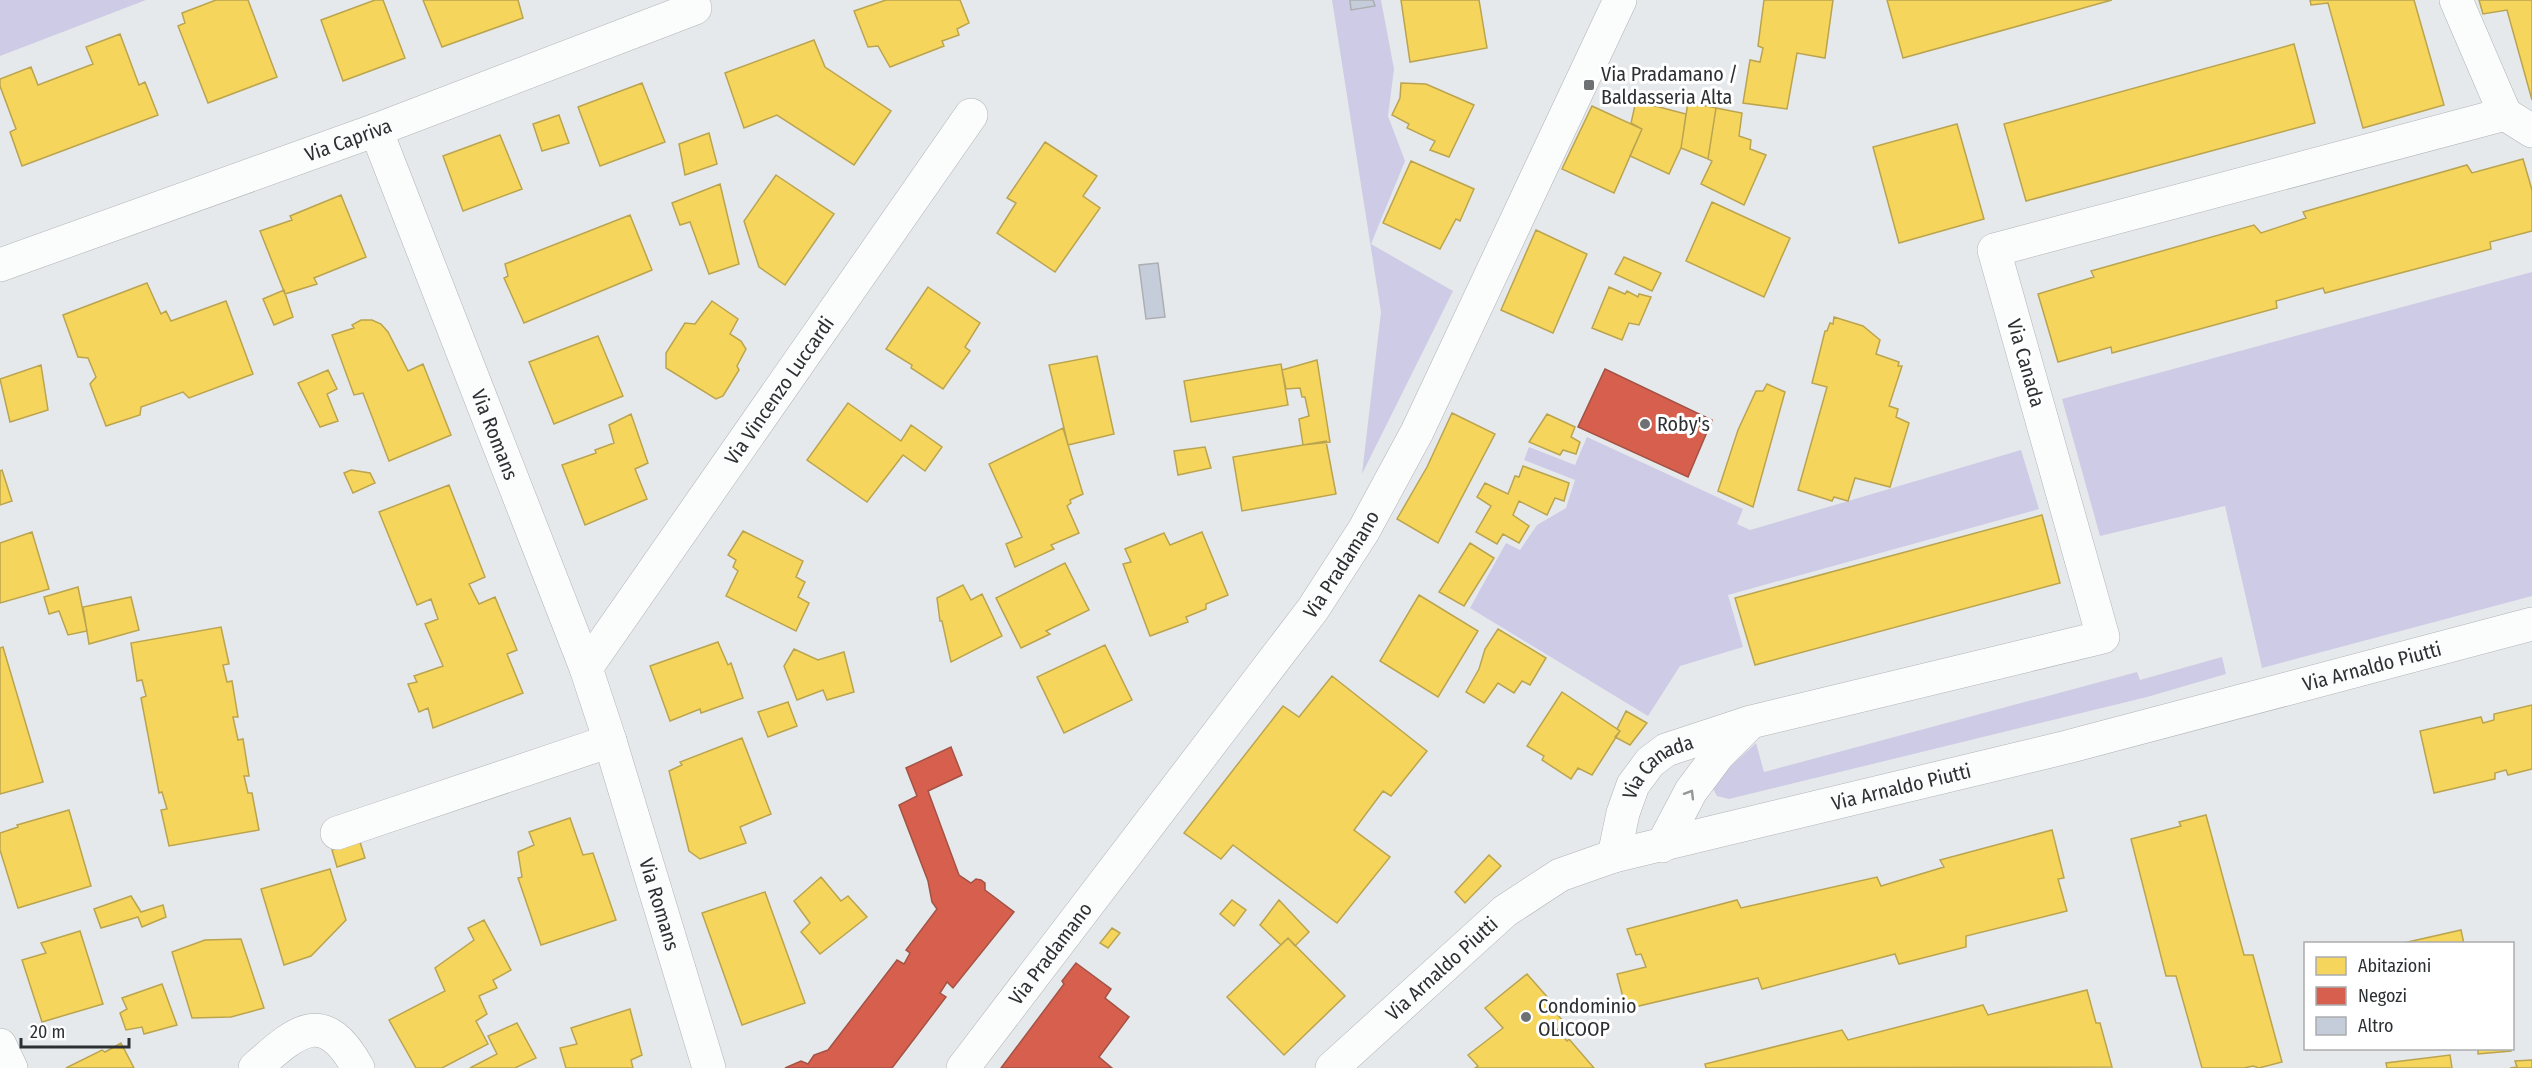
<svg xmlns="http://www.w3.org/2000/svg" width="2532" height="1068" viewBox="0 0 2532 1068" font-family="'Fira Sans Condensed',sans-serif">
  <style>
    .green { fill: #cdcbe5 }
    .homes { fill: #f6d55c; stroke: #baa44f; stroke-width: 1.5 }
    .shops { fill: #d6604d; stroke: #a35245; stroke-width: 1.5 }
    .building { fill: #c6cdda; stroke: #acaeb1; stroke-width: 1.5 }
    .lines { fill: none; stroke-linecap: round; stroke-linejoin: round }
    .minor-casing { stroke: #b0b3b5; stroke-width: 34 }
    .minor { stroke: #fbfcfc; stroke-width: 33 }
    .oneway { stroke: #949697 }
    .poi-dot { fill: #6e7173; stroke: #fff; stroke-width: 2 }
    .labels { text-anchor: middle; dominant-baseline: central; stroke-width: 6; stroke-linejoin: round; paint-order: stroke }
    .poi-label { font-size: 20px; fill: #2d3032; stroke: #fff; text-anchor: start }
    .street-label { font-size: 20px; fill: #2d3032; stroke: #fff }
  </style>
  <rect width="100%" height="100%" fill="#e6e9ec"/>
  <path class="green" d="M0,0H146L0,56Z
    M1332,0H1381L1394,69L1388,116L1405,161L1371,244L1453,291L1362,474L1381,312Z
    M2532,272V596L2262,668L2225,506L2100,536L2062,399Z
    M1587,437L1743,509L1737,524L1750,530L2021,450L2039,509L1728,595L1743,647L1680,666L1648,716L1470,608L1506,543L1520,550L1537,525L1566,508L1575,480L1524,460L1529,447L1575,465Z
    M2222,657L2226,674L2147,697L1729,799L1717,796L1712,787L1715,781L1756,743L1764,772L2137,672L2140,680Z"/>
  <path class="homes" d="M216,0H248L277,77L208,103L178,26L185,23L182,13Z
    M375,0H383L405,58L343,81L321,20Z
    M423,0H518L523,18L442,47Z
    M886,0H960L969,23L957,29L959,35L942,41L944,46L890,67L878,46L868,47L854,11Z
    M1401,0H1479L1487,48L1410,62Z
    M1764,0H1833L1825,58L1797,53L1787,109L1743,103L1750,60L1760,62L1763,48L1758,46Z
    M1887,0H2112L1903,58Z
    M2310,0H2414L2444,105L2363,128L2328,3L2311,5Z
    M2479,0H2532V100L2507,10L2483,14Z
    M120,34L139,85L145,82L158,115L22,166L10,132L16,129L0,86V79L31,67L38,85L93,64L86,47Z
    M814,40L825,67L891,111L854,165L777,115L744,128L725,73Z
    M2294,44L2315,123L2026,201L2004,124Z
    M642,83L665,142L600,166L578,107Z
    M1401,83L1426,84L1474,105L1449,157L1430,150L1435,141L1407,128L1409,124L1392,115L1400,98Z
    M1636,101L1686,114L1681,148L1669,174L1630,156L1642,129L1631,123Z
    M1688,102L1716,108L1708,159L1681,148Z
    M1592,106L1642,129L1614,193L1562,169Z
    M1716,108L1742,113L1739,136L1751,140L1750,149L1766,155L1744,205L1701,184L1712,161L1708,159Z
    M559,115L569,143L542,151L533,124Z
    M1957,124L1984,219L1899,243L1873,147Z
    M709,133L717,164L685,175L679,144Z
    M500,135L522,189L463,211L443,156Z
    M1045,142L1097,176L1083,196L1100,208L1055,272L997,233L1016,203L1007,198Z
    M2523,159L2532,190V231L2490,242L2491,249L2325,293L2323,288L2276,301L2277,308L2112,353L2111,347L2058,362L2038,294L2094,277L2091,271L2254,225L2261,233L2306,218L2303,212L2467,165L2472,173Z
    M1411,161L1474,189L1460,221L1456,219L1440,249L1383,223Z
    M776,175L834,214L785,285L759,267L744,221Z
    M720,184L739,264L709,274L690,222L680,225L672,203Z
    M341,195L366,257L314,278L317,284L285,294L260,231L292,220L290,216Z
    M1712,202L1790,238L1764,297L1686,261Z
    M630,215L652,270L524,323L504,278L508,276L505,264Z
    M1536,230L1587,254L1553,333L1501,310Z
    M1624,257L1661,273L1652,291L1615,274Z
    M147,283L161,314L166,311L171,321L226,301L253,374L189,398L183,392L141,407L140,415L106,426L90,384L96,377L88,358L78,357L63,315Z
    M928,287L980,323L965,347L970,351L943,389L911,368L912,365L886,349Z
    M1609,287L1625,294L1627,291L1638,297L1639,294L1651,297L1639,325L1629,323L1622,340L1592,328Z
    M284,290L293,317L274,325L263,299Z
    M712,301L738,319L730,334L741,341L746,349L737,366L739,370L723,396L716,399L666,368V353L685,323L695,324Z
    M1834,317L1863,326L1880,340L1876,354L1899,362L1898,366H1902L1889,406L1898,409L1896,417L1909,423L1890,487L1855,478L1848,501L1834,497L1832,501L1798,490L1827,387L1812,383L1825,331H1827L1830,323L1833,324Z
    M361,320H372L381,324L388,332L408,371L423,364L451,435L389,461L363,393L354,395L332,335L354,328L352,325Z
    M598,336L623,396L554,424L529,362Z
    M1097,356L1114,434L1068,445L1049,365Z
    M1317,360L1330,442L1303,445L1299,419L1309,416L1305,397H1302L1300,388L1286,389L1282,370Z
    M1281,364L1288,405L1191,422L1184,381Z
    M41,365L48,410L10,422L0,379Z
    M328,370L337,389L327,394L338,421L320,427L298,383Z
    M1767,384L1785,392L1753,507L1718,491L1738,430L1756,391H1763Z
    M848,403L901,441L911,425L942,447L925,471L903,455L867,502L807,460Z
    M1452,413L1495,434L1438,543L1397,519L1427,467Z
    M631,414L648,463L635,469L647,499L585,525L562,465L596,453L595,450L614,443L609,425Z
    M1547,414L1575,427L1571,437L1580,442L1576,454L1563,450L1560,455L1529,442Z
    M1063,428L1083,494L1070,500L1071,503L1067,506L1079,533L1051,545L1054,549L1015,567L1006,544L1022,537L989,464Z
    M1326,441L1336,494L1242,511L1233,457Z
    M1205,447L1211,468L1178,475L1174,451Z
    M1523,466L1569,483L1564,501L1555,498L1547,515L1519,501L1513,515L1529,526L1519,543L1503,534L1497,544L1476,532L1491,506L1477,497L1485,483L1508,494L1515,476L1519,477Z
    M2,470L12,501L0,505V471Z
    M351,470L370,473L375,483L353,493L344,473Z
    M449,485L485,577L469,584L479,604L495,597L517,650L507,654L523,693L433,728L428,708L419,712L408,684L417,682L414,676L443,666L425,624L438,619L431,599L417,605L379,512Z
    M2042,515L2060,583L1755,665L1735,598Z
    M743,531L803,561L796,577L805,582L798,597L809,603L796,631L726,596L738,571L733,567L736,560L728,555Z
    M32,532L49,589L0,603V543Z
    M1202,532L1228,595L1206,604V609L1186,617L1188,622L1150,636L1123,564L1131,562L1125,549L1164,533L1170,545Z
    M1470,543L1494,558L1464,606L1439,592Z
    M1065,563L1089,610L1046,631L1050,634L1021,648L996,598Z
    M963,585L971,600L982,594L1002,636L951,662L942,621H940L937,598Z
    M78,587L87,631L68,635L59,611L49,614L44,597Z
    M1419,595L1478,631L1438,697L1380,661Z
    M131,597L139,630L89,644L83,607Z
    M221,627L229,664L223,665L227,682L232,681L238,717H233L238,740L243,739L249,776H244L248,793H252L259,830L169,846L161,810L167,809L162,792L159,793L141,698L146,696L142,680L137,681L131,643Z
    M1498,629L1546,658L1530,685L1522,681L1514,693L1498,683L1484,703L1466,692L1479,669L1485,649Z
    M718,642L728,665L731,663L743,698L701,713L700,709L670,721L650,666Z
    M1105,645L1132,700L1064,733L1037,677Z
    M3,647L43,782L0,794V648Z
    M794,649L818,660L844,652L854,692L827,700L823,690L797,700L784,666Z
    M1332,676L1427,751L1391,796L1383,791L1354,830L1390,857L1337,923L1233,845L1221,859L1184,833L1283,706L1299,717Z
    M1562,692L1620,731L1592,775L1578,768L1571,779L1542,760L1544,756L1527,746Z
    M788,702L797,726L768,737L758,712Z
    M2532,705V769L2508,775L2506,770L2495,773V779L2434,793L2420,731L2481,717L2483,723L2494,720V714Z
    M1626,711L1647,723L1630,745L1615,737L1620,731L1617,729Z
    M742,738L771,814L740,827L746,843L700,859L689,851L669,771L682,765L680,762Z
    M69,810L91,886L18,908L0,850V833L18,827L17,825Z
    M2206,815L2244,955H2253L2282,1062L2259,1068L2253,1066L2244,1068H2202L2176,976H2166L2131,839L2181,826L2179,822Z
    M570,818L583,855L593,853L616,920L541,945L518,878L522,877L518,852L534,845L529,832Z
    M2052,830L2064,878L2058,879L2067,911L1966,936V947L1899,964L1895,954L1762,989L1758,978L1626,1009L1617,974L1646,967L1641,954L1636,955L1627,929L1737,900L1741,908L1877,877L1881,886L1944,867L1940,860Z
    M360,842L365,858L337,867L332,850Z
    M1489,855L1501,866L1465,903L1455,892Z
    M330,869L346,920L311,956L284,965L261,889Z
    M821,877L841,901L848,896L867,917L820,954L801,932L810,923L794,901Z
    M765,892L805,1003L742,1025L702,913Z
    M131,896L141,912L163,905L166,917L142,927L138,917L101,928L94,909Z
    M1232,900L1246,910L1234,926L1220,914Z
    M1279,900L1309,932L1295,946L1288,938L1281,945L1260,925Z
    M484,920L511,970L493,980L497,988L479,996L487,1014L476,1021L488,1044L442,1068H416L389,1020L445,991L435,968L474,940L468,928Z
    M1112,928L1120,933L1108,948L1100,943Z
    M2461,930L2464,944H2399Z
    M80,931L103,1004L42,1022L22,960L46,953L41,943Z
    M1288,938L1345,996L1284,1055L1227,997Z
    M241,939L264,1008L231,1017L192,1018L172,952L205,940Z
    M1527,974L1557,1008L1554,1011L1565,1023L1557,1030L1567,1041L1569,1039L1594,1068H1475L1478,1066L1468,1055L1503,1028L1485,1008Z
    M162,984L177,1025L144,1034L142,1027L126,1030L120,1013L127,1009L122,998Z
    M2087,990L2096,1023H2100L2112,1067L1706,1068L1705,1064L1842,1030L1848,1040L1983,1005L1988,1015Z
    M630,1009L642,1055L631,1060L633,1068H566L560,1048L577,1044L571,1028Z
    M517,1023L536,1058L515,1068H470L497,1054L488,1036Z
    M121,1043L134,1068H66L102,1050L105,1052Z
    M2478,1048H2511V1051L2478,1054Z
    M2450,1055L2452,1068H2387L2386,1063Z
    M2532,1060V1068H2510L2517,1067L2515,1061Z"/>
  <path class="shops" d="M1605,369L1712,420L1688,477L1578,427Z
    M951,747L962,775L928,791L959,875L971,883L976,879L981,880L985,883V890L1014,912L953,988L947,982L940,993L946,997L892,1068H785L801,1061L808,1064L814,1055L828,1050L897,960L904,964L910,953L906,950L937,909L932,902L928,881L899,805L917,796L906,768Z
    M1076,963L1111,989L1105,998L1129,1017L1099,1057L1112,1068H1001L1064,984L1062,981Z"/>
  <path class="building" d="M1350,0H1373L1375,6L1351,10Z
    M1158,263L1165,317L1146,319L1139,265Z"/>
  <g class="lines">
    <defs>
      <g id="minor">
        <path d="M2505,114L2532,131"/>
        <path id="s1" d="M376,130L586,668L610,741L709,1068"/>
        <path id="s2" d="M0,265L376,130L695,8"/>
        <path id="s3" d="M586,668L971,115"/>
        <path d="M337,833L610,741"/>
        <path d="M1662,846L1691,791L1718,755L1747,726"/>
        <path id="s4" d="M1614,856L1623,813L1633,785L1650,762L1666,750L1751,722L2103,637L1994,250L2505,114L2456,0"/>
        <path d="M0,1045L11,1068"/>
        <path d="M255,1068C296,1032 323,1005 358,1068"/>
        <path id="s5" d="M963,1068L1313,609L1364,530L1417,432L1620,0"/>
        <path id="s6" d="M1332,1068L1505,911L1560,875L1614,856L2067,747L2532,624"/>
      </g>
    </defs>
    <use href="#minor" class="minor-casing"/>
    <use href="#minor" class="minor"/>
  </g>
  <defs><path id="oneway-chevron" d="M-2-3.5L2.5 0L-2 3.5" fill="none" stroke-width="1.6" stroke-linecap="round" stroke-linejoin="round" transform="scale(1.5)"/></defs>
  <use class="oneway" href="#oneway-chevron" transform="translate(1690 794) rotate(-59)"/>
  <g class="poi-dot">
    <rect x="1583" y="79" width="12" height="12" rx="3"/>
    <circle cx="1645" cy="424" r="6"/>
    <circle cx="1526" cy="1017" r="6"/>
  </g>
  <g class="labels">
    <g class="poi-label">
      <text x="1601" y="74">Via Pradamano /<tspan x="1601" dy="23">Baldasseria Alta</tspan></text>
      <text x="1657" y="424">Roby's</text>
      <text x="1538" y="1006">Condominio<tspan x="1538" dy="23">OLICOOP</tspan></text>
    </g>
    <g class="street-label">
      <text stroke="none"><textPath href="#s2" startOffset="370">Via Capriva</textPath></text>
      <text transform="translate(2026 363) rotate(74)">Via Canada</text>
      <text stroke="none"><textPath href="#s3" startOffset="338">Via Vincenzo Luccardi</textPath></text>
      <text stroke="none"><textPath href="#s1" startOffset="327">Via Romans</textPath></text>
      <text stroke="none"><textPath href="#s5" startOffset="630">Via Pradamano</textPath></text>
      <text stroke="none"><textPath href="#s6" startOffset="1138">Via Arnaldo Piutti</textPath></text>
      <text stroke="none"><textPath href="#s4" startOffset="105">Via Canada</textPath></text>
      <text stroke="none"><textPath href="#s6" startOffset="652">Via Arnaldo Piutti</textPath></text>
      <text stroke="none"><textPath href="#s1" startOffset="825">Via Romans</textPath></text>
      <text stroke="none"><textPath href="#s5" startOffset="144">Via Pradamano</textPath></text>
      <text stroke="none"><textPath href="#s6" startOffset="148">Via Arnaldo Piutti</textPath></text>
    </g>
  </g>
  <rect x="2304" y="942" width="210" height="108" fill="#ffffff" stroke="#abacad" stroke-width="1.5"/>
  <rect x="2316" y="957" width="30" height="18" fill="#f6d55c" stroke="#abacad" stroke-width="1.5"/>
  <text x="2358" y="972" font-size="18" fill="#2d3032">Abitazioni</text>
  <rect x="2316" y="987" width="30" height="18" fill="#d6604d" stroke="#abacad" stroke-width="1.5"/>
  <text x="2358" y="1002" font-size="18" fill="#2d3032">Negozi</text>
  <rect x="2316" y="1017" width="30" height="18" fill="#c6cdda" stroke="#abacad" stroke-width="1.5"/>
  <text x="2358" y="1032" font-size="18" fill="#2d3032">Altro</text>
  <path d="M21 1038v9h108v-9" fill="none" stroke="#2d3032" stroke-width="3"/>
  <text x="30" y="1038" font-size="18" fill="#2d3032" stroke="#ffffff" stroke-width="4.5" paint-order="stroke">20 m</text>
</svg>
